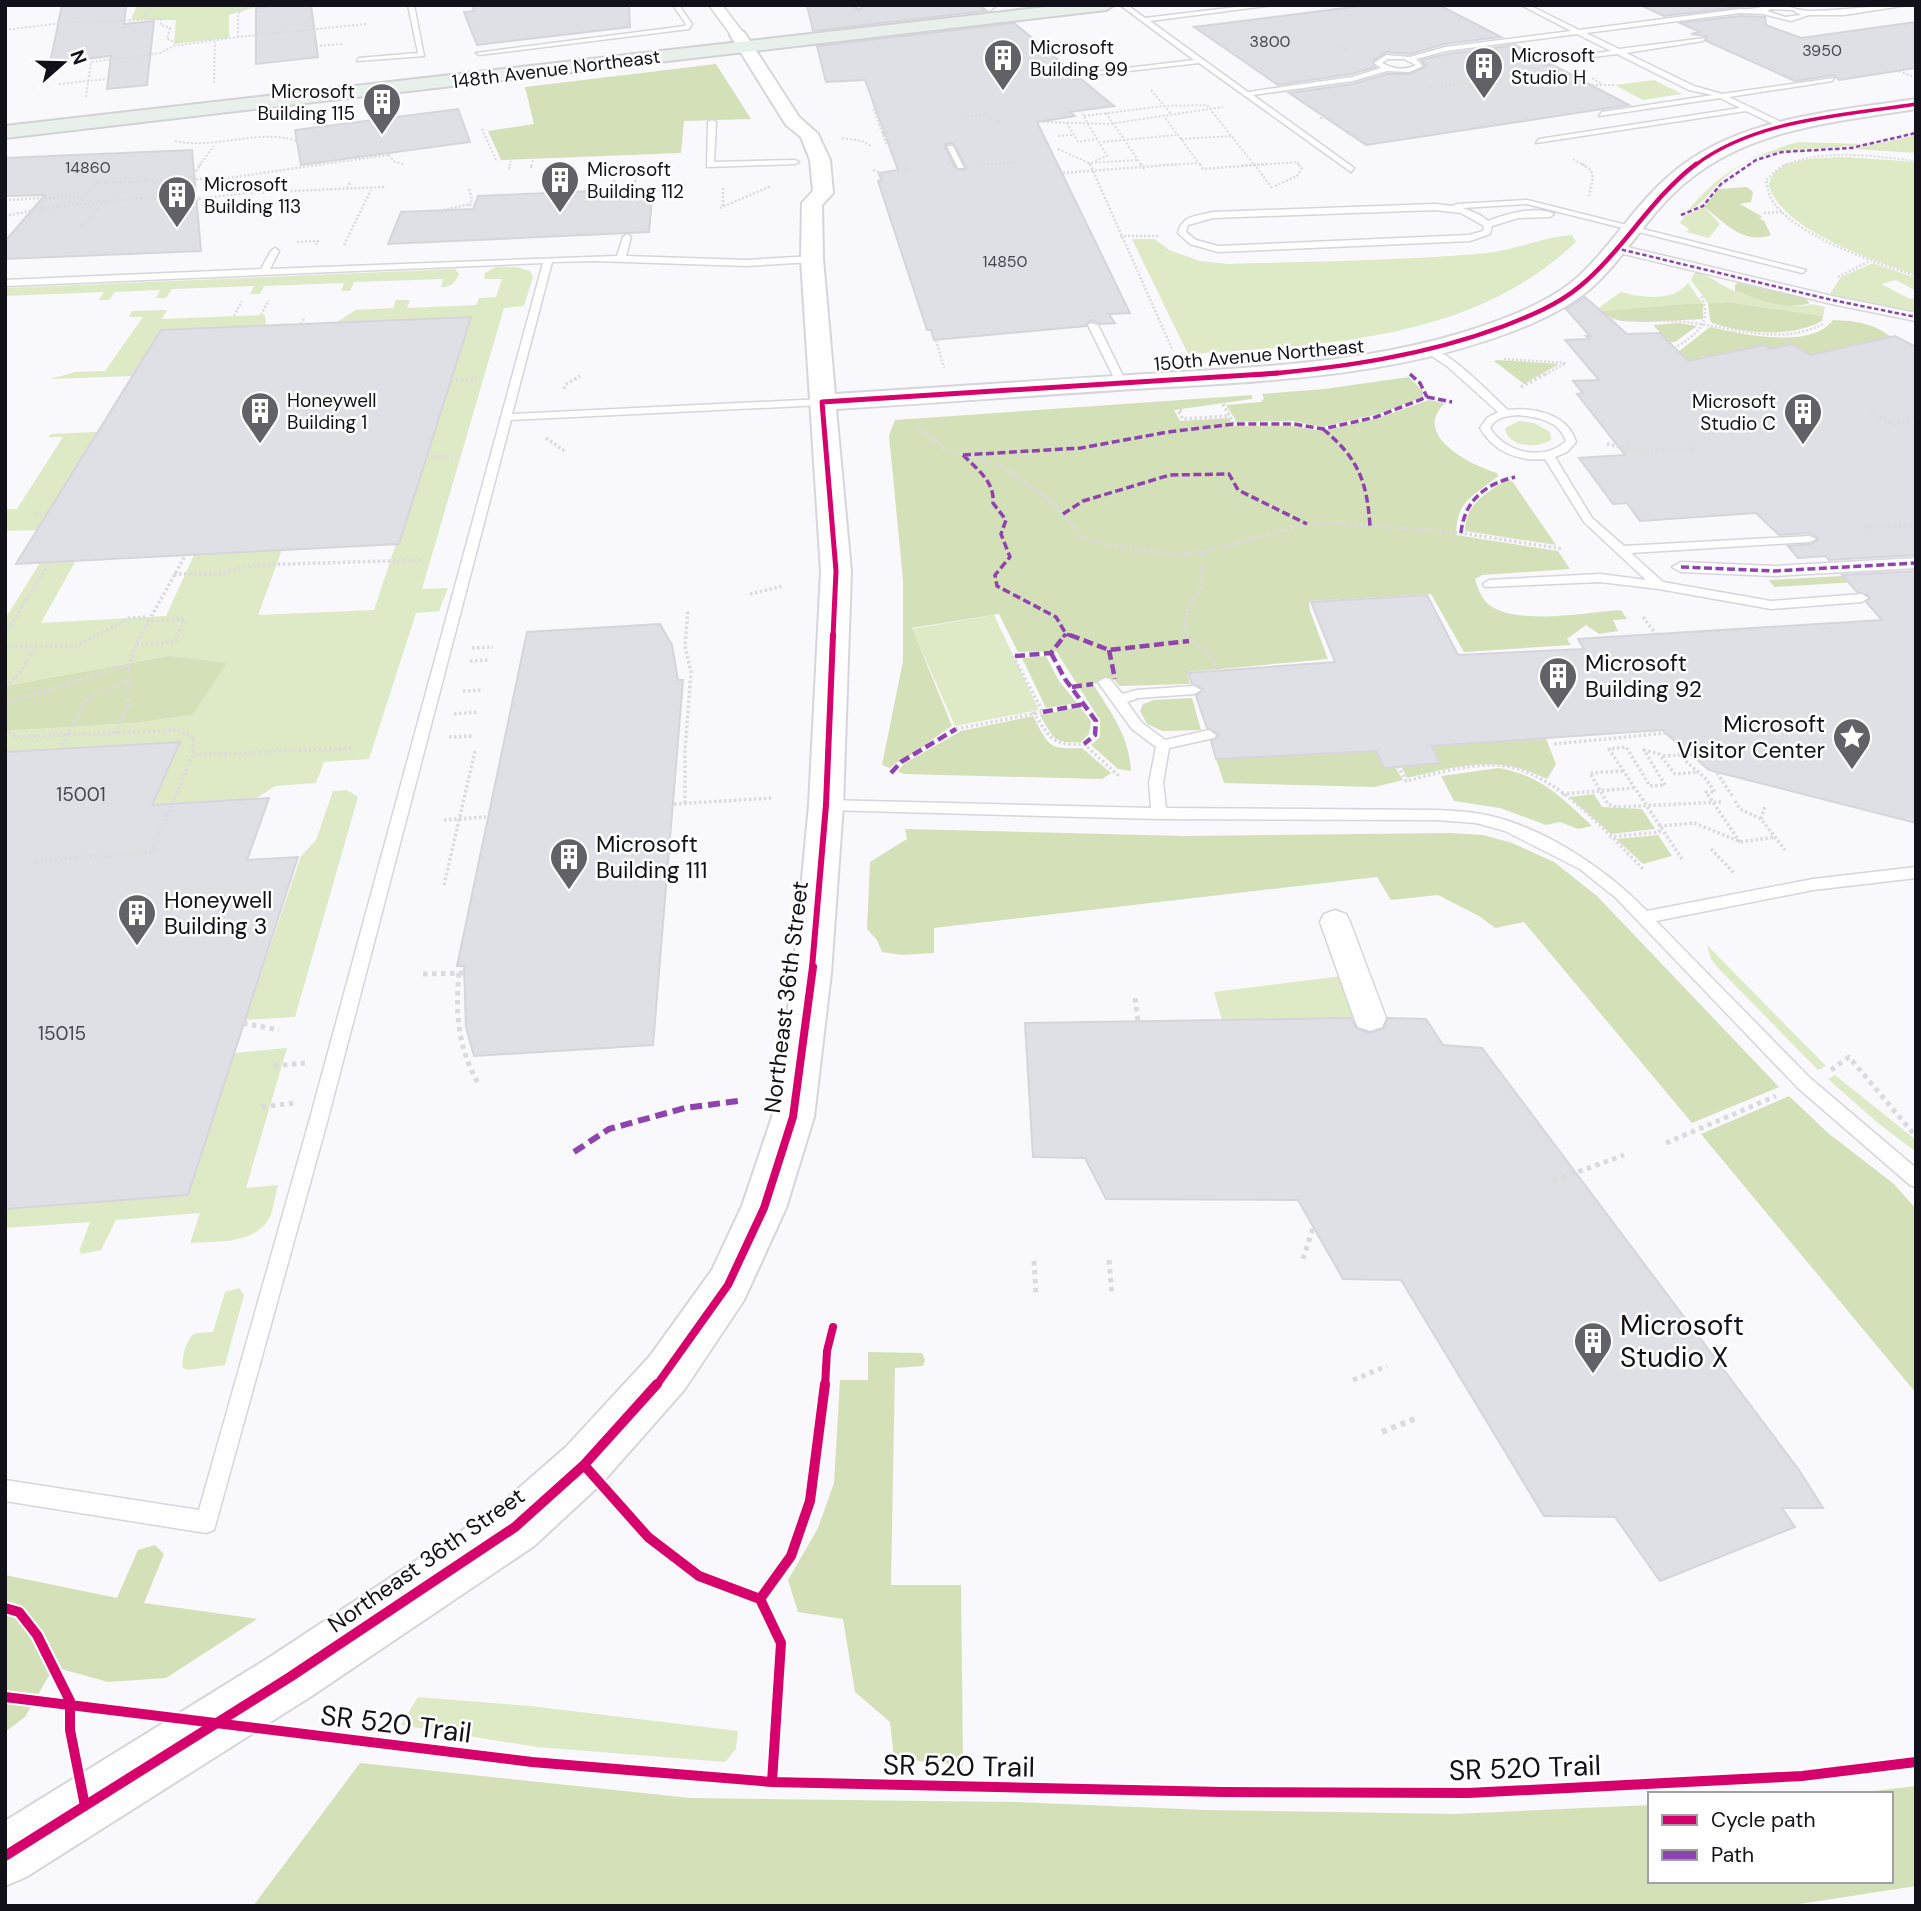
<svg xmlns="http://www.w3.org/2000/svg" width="1921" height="1911" viewBox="0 0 1921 1911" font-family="'DM Sans',sans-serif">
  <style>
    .green { fill: #deeac6 }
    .forest { fill: #d4e0b8 }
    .building { fill: #dfdfe6; stroke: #d6d5dc; stroke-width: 2; fill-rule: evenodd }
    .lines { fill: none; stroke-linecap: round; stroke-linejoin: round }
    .service-casing { stroke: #d7d5dc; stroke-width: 3 }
    .pedestrian-casing { stroke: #d7d5dc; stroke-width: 3 }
    .minor-casing { stroke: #d7d5dc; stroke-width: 3 }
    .tertiary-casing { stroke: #d7d5dc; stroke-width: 4 }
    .primary-casing { stroke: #d2d2d5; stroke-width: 4 }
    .path-far4 { stroke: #dbdbdd; stroke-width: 2; stroke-dasharray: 2 2; stroke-linecap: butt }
    .path-far3 { stroke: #dbdbdd; stroke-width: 2.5; stroke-dasharray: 2 2; stroke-linecap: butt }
    .path-far2 { stroke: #dbdbdd; stroke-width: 3.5; stroke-dasharray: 2.5 2.5; stroke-linecap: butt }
    .path-far1 { stroke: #dbdbdd; stroke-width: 5; stroke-dasharray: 4.5 4.5; stroke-linecap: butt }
    .path { stroke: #dbdbdd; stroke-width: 6; stroke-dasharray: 5 5; stroke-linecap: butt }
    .service { fill: #fefeff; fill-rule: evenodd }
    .pedestrian { fill: #fefeff; fill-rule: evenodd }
    .minor { fill: #fefeff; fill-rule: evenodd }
    .tertiary { fill: #fefeff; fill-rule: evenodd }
    .primary { fill: #e9f0ec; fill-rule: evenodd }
    .quiet-far3 { stroke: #8e44ad; stroke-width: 2.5; stroke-dasharray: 4.5 2.5; stroke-linecap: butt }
    .quiet-far2 { stroke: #8e44ad; stroke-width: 3.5; stroke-dasharray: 8 3.5; stroke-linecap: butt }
    .quiet-far1 { stroke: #8e44ad; stroke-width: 4.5; stroke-dasharray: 10 4.5; stroke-linecap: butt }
    .quiet { stroke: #8e44ad; stroke-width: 6; stroke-dasharray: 12 6; stroke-linecap: butt }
    .cycleway-far5-casing { stroke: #fff; stroke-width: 5 }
    .cycleway-far4-casing { stroke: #fff; stroke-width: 7 }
    .cycleway-far3-casing { stroke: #fff; stroke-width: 9 }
    .cycleway-far2-casing { stroke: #fff; stroke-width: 10 }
    .cycleway-far1-casing { stroke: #fff; stroke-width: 12 }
    .cycleway-casing { stroke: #fff; stroke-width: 14 }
    .cycleway-far5 { stroke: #d6006c; stroke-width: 3.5 }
    .cycleway-far4 { stroke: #d6006c; stroke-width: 4.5 }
    .cycleway-far3 { stroke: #d6006c; stroke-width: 5 }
    .cycleway-far2 { stroke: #d6006c; stroke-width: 6 }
    .cycleway-far1 { stroke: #d6006c; stroke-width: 8 }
    .cycleway { stroke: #d6006c; stroke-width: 10 }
    .labels { text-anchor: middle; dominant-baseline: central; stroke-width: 5; stroke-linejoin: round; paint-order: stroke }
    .far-number-label { font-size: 16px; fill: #484750 }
    .far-poi-label { font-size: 19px; fill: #121019; stroke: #fff; text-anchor: start }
    .far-street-label { font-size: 19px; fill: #121019; stroke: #fff }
    .number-label { font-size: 19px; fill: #484750 }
    .poi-label { font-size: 23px; fill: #121019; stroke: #fff; text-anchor: start }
    .street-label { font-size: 23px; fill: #121019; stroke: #fff }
    .near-poi-label { font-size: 28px; fill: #121019; stroke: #fff; text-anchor: start }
    .near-street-label { font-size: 28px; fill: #121019; stroke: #fff }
  </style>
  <rect width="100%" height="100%" fill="#f9f8fc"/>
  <path class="green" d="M137,5H259V6L229,15V38L174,44L176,20H131Z
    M1654,80L1682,94L1643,100L1615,85Z
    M1916,135V153L1853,149Z
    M1798,142L1865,144C1828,151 1783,145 1751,160C1740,165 1729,173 1720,182C1709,192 1703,205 1688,211C1717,173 1753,155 1798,142Z
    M1847,157L1916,162V275C1876,261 1780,230 1769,185C1774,156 1824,158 1847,157Z
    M1704,207L1720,224L1709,238L1686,232L1689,229L1680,223L1684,216Z
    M1572,235L1576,242C1472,341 1323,345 1188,354L1132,239H1155L1169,250L1200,261L1228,264C1314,261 1402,261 1487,253C1516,250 1543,237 1572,235Z
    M1873,263L1916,278V291L1896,280L1881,284L1910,299L1916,298V312L1830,294L1841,277Z
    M496,267H517L530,271L533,277L524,306L504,308L422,589L448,588L439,611L416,613L369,759L324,762L316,783L275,786L255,799L183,803L157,865L138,837L179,742L5,752V731L134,723L193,715L226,664L169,656L5,686V619L40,563L75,562L41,623L166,616L194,555L282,550L258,615L374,610L471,317L335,323L356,310L393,308L396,300H410L407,308L476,305L479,298L496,297L502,279H484L485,273Z
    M455,269L459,274C454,284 452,287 441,287L443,279L354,282L350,291H341L344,283L264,286L260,294H250L254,286L172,289L166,298H156L160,290L115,292L109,300H99L104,292L5,296V288Z
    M1695,272C1710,275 1720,285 1734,291C1746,295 1788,307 1799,306C1814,305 1808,303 1825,307L1823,316L1728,302L1708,303L1691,280Z
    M1688,283L1703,304L1593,312L1621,292C1642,298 1674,302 1688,283Z
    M167,310L162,319L265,315L266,326L133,376L50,379L75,372L105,371L143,317H129L132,311Z
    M1519,421L1534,423L1550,432L1551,440C1537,449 1507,447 1505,428Z
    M97,432L38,530L5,531V509H17L63,437H48L51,434Z
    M994,615L1039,710L955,726L912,629Z
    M347,790L358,797L295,1017L245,1020L301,856L316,840L333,791Z
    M1707,945L1826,1066L1818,1070L1718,968L1711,959Z
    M1342,976L1361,1018L1222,1020L1214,992Z
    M287,1048L246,1188L278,1185C275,1195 274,1208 270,1217C255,1245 217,1241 190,1243L200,1213L116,1220L101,1250L82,1254L79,1251L90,1222L5,1228V1209L188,1195L234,1053Z
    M1835,1075L1916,1140V1152L1878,1123L1828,1079Z
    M239,1288L244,1295L225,1365L187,1370L183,1368C181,1360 186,1339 194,1334C199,1332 207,1333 213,1332L225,1292Z
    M418,1697L530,1706L738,1731L736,1749L725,1762L537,1747L401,1725Z"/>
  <path class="forest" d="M716,64L751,119L684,121L681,153L501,160L488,131L534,124L525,87Z
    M1747,187L1753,192L1751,202L1740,204L1763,217L1759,218L1764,221L1771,235C1743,245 1726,223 1704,207L1719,189Z
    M1738,283L1805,298L1810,303C1785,311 1759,299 1735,291V285Z
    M1728,302L1823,316L1822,321C1790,338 1746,334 1712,323L1710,320L1708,303Z
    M1688,304H1703V319L1643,322L1622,321L1593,312Z
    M1833,320C1856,321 1873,323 1891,337L1810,355L1792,344L1770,349L1764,345L1704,387L1678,352L1710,327C1742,334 1811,350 1833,320Z
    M1678,323L1697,326L1675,342H1669L1653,325Z
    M1497,360L1559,364L1524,384L1494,361Z
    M1409,377L1423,391V397L1378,414L1322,427L1292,421L1237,422L1226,405L1261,402L1264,398L1262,394L1324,389Z
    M1252,395V399L1174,410L1180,421L1229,418L1233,426H1294L1323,431L1378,418L1429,400L1445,403C1411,435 1470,465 1497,473L1498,476C1474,497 1457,498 1456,535L1558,551L1570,569L1482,575L1475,579C1477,587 1481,597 1487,603C1513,627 1588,612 1621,610L1627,619L1613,620L1618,631L1599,634L1586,625L1567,639L1571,645L1464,652L1431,594L1309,601L1310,611L1328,659L1187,672L1190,684L1119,686L1114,679L1093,684C1111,713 1129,735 1131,771L1118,769L1091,745L1100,737V720L1056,651L1018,652L999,614L912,628L952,726C940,734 929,741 919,750C910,757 899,759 890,768L882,765L903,661V580L889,435L895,420Z
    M1507,480L1512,481L1556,545L1465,531C1465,505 1486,492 1507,480Z
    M1916,572L1908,579L1774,587L1769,580Z
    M169,656L227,663L193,715L134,723L5,731V686Z
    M1046,656L1059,681L1077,703L1046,708L1022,658Z
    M1192,698L1201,730L1162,731L1147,724L1140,711L1143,704L1154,700Z
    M1080,707L1091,721L1089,734L1081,742C1053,744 1053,737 1040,715Z
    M1033,716C1049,745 1047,750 1082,748L1111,773L1102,779L904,774L898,771L905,763L961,731Z
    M1546,739L1556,764L1547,779C1496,754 1460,766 1407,778L1401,766L1439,763L1432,746Z
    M1376,751L1395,767L1403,780L1375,787L1224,783L1216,759Z
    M1499,768C1542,776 1561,797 1592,826L1578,829L1560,822L1546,825L1500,808L1454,801L1441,776Z
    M1594,794L1602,807L1642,809L1655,829L1611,834L1569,797Z
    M905,829L1183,836L1450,833L1483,835L1512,843L1554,862L1597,896L1779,1087L1692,1123L1524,922L1495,928L1479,916L1438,895L1391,900L1377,877L934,928V953L902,955L882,952L877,940L867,929L870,862L907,839Z
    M1658,835L1672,856L1643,864L1616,839Z
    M1789,1096L1828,1133L1894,1184L1916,1209V1393L1701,1134Z
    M868,1352L922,1353L925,1360L923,1366L895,1368L891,1585H961L963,1766L894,1758L890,1722L855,1692L843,1619L798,1612L788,1580L818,1528L834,1483L840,1380H868Z
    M155,1545L164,1554L144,1603L257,1619L166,1678L108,1682L54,1667L25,1717L5,1732V1575L117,1598L138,1550Z
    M360,1763L690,1798L1013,1802L1207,1810L1456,1814L1650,1805V1881H1891V1794H1847L1916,1786V1886L1787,1906H253Z"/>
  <path class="building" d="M62,5H126L124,24L154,21L147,85L107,89L111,56L50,63Z
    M285,5H311L318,57L256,64V8Z
    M472,5H629L630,27L477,45L464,12L474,11Z
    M807,5H852L859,11L865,5H978L985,11L813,31Z
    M1368,5H1439L1501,37L1444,44L1410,54L1386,52L1373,61L1375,67L1351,74L1278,85L1194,27Z
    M1640,5H1757L1664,16Z
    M1740,16L1765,17L1766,25L1801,38L1916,22V68L1839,80L1834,75L1795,81L1706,41L1707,36L1691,34L1700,32L1680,23Z
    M1014,23L1074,73L1073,79H1081L1114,106L1070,112L1075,116L1037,122L1130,313L1109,314L1115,323L1101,324L1091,320L1086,326L934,340L931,330H927L878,181H882L879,173L898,170L865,80L826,82L817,46ZM953,143L966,167V170L956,169L945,147V144Z
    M1515,45L1545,60L1544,65H1553L1629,105L1366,145L1289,93L1353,84L1387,74H1410L1426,66L1421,60L1447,54Z
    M458,109L470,142L301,165L295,130Z
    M192,150L201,251L5,259V241L45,195L5,196V158Z
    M653,188L649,232L388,244L401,212L473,209L478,196Z
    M1585,297L1627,334L1660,333L1688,361L1765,345L1770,349L1792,344L1810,355L1895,336L1916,347V555L1829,560L1826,556L1798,558L1788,546L1811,544L1818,540L1817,537L1810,533L1779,535L1756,513L1640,521L1627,503L1613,504L1579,458L1625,455L1577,394L1583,393L1573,381L1599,380L1565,340L1589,339L1586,336H1590L1566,309Z
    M471,317L399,544L16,564L161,330Z
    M1916,571V823L1709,770L1662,730L1432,746L1440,763L1384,768L1376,751L1216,759L1211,741L1219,735L1207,728L1196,696L1203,689L1192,684L1188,673L1335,662L1311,602L1427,595L1458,655L1584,649L1578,639L1882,620L1866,602L1870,599L1869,596L1857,592L1842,575Z
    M660,624L672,645L678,680H683L653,1045L474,1056L466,1027L464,966H457L527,632Z
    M180,742L152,805L269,798L247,860L298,857L188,1195L5,1209V752Z
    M1351,1018L1357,1029L1369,1033L1383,1029L1388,1018L1426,1019L1443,1045L1482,1048L1799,1470L1823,1508H1782L1795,1527L1660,1581L1615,1517L1544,1516L1401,1280L1343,1279L1298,1200L1106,1199L1085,1158L1033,1157L1025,1023Z"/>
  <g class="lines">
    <defs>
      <path id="service" d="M408,5H414L424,56L357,61L359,58L418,53Z
        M673,5H679L692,24L689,29L479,55L476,53L685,26L686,24Z
        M855,5H862V6L859,8Z
        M1120,5H1127L1145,18L1253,5H1274L1150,21L1248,92L1352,77L1381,68L1374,63L1386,55L1410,57L1445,47L1571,31L1521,5H1529L1579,30L1740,9C1754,10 1759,7 1771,5C1786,4 1797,11 1809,11C1842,11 1875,5 1908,5L1844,15H1809L1791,21L1763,14L1740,13L1586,33L1619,49L1705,38L1703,41L1626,53L1694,86L1722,94L1834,78L1832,81L1729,97L1787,125L1784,129L1746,111L1536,143L1539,139L1740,108L1720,98L1599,116L1602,112L1713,95L1689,90L1617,54L1546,63L1548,60L1611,51L1577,34L1446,51L1416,59L1423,66L1409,72L1387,71L1353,81L1253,95L1354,168L1351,172L1199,63L1075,77L1077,74L1194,60ZM1771,9L1792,10L1801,15L1785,17L1767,11ZM1388,59H1404L1416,65C1404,71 1393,69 1382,63Z
        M712,120L716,122L714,162L795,160L799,162L795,164L707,167L708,122Z
        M947,146H953L964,168H958Z
        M1527,200L1806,270L1802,273L1527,204L1463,208L1480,215L1488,221C1506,214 1537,205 1554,214L1550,217L1518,218L1492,226L1490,234L1470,241L1218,252L1190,244L1178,233C1182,215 1197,216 1213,212L1435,204L1453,206L1457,204ZM1435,210L1461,213L1484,226L1483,231L1469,235L1218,246L1196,240L1186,232L1188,225L1213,218Z
        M627,234L631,237L626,256L746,260L812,256L816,259L812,262L746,266L595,261L552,262L512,414L822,399L827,402L822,405L511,420L327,1122L214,1530L206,1533L5,1501V1480L199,1510L309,1122L543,263L5,286V280L261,269L271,251L275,248L279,251L270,269L617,256L623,237Z
        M1090,323L1098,325L1126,382L1125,384L1116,382L1088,325Z
        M1426,348C1447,347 1491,395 1508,410C1534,407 1568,414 1576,442L1567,452L1555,457L1592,518L1624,546L1810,536L1816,539L1810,542L1631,553L1663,582L1771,601L1862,594L1868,598L1862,602L1771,609L1659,589L1600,582L1485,587L1483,584L1489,580L1600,574L1646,580L1584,522L1545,459C1518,462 1493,451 1480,428L1487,418L1498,412L1448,367L1426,352ZM1518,415C1537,417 1559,420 1566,441C1544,462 1505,453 1490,428C1496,417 1506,416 1518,415Z
        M1105,678L1110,679L1122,694L1137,690L1194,686L1201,690L1194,694L1138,698L1127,702L1142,723L1165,740L1209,730L1216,735L1214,738L1169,748L1163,783L1166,808L1437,810C1450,811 1463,811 1475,813C1537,822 1604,867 1647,911L1813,879L1916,867V878L1813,890L1656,921L1810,1078L1916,1168V1187L1910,1185L1798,1088L1616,898L1580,869L1505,831L1476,823L1437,820L1159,819L826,810L819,805L826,800L1151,808L1149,783L1156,747L1132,729L1098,682Z"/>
      <path id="pedestrian" d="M1615,244L1832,296L1916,313V321L1832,304L1611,251V245Z
        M1916,558V568L1774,576L1681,572L1672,567L1681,562L1774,566Z"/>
      <path id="minor" d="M709,5H722L745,35L743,38H733Z
        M981,5H994L995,7L989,11Z
        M1335,910L1346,914L1350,922L1386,1018L1382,1027L1370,1031L1358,1027L1354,1018L1320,922L1324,914Z"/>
      <path id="tertiary" d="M738,30L744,32L799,117L818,134L830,160L833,193L822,205L823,259L835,394C934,388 1032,381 1131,375C1261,367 1393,364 1515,314C1534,306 1554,296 1571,283C1608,252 1632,208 1669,176C1736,117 1832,112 1916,99V109C1835,122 1751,128 1686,182C1648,213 1625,259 1589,290C1572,304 1553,314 1533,323C1407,377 1268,381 1133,389C1034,395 935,403 836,409L851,571L843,805L831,973L814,1117L786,1208L744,1300L684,1390L602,1483L534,1546L310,1697L26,1877L5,1886V1821L270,1657L496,1508L566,1447L650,1356L712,1270L742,1206L772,1117L793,973L809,805L821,571L801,259L802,203L813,191L810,160L801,137L786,125L730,35Z"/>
      <path id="primary" d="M1063,5H1114L1106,10L5,138V126Z"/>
    </defs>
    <use href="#service" class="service-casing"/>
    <use href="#pedestrian" class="pedestrian-casing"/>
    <use href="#minor" class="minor-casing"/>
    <use href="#tertiary" class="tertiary-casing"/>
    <use href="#primary" class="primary-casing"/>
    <path class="path-far4" d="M143,18L151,5
      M5,30L60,23L161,19V25L170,28L167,39L176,42L174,46
      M238,37V14L248,5
      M1330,40L1348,52
      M316,46L343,44
      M1899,71L1914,77
      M1449,77L1475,88
      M1592,78L1602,84
      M214,83L215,42
      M59,84L108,79
      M1592,85H1616
      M1429,88L1463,83
      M1151,90L1171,114
      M86,97L91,62L160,53L174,46L238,37L366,24
      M875,106L873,107L886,144
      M1080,110L1107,156L1094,161
      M1106,113L1142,166
      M1163,115L1201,166
      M967,116L981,115L1002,123
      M1084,116L1164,106L1207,105L1255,166
      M1320,118H1336
      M1043,122L1109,124L1223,107
      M1067,123L1078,142L1097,139
      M482,129L497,162
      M882,134L891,132
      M1058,136L1074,135
      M842,138L862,141L871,146
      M1181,139L1232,136
      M175,141C216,150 257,128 297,141
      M1103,142L1176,135
      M1058,149L1089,163L1137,160
      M386,152L395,162L404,164
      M1573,159L1585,166
      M1089,163L1090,166
      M1297,163L1300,166
      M983,164L1013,163
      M199,166L214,146
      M311,166L389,155
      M510,166L511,161
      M531,166L533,160
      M906,166V163
      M1155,166L1198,163
      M1242,166L1299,162
      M1783,166C1824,148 1873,156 1916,161"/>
    <path class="path-far3" d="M1090,164L1173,351
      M1141,164L1145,171
      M1200,164L1203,169L1266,164
      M1254,164L1272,188
      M1582,164L1591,170L1593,178L1589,196
      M1787,164L1778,169L1766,180C1767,185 1768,191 1770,196C1787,234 1878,263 1916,276
      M531,168L532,164
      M509,169L510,164
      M873,170L878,172L881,181
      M905,170L906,164
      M1063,173L1179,164
      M614,182L616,174
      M635,182L638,173
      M96,183L229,178L323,164
      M568,184V194
      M1275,186L1297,176L1302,168L1298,164
      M347,188L351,181
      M723,188V207
      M469,189L472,199L469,209
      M179,194L201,164
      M84,198L98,179
      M5,200L85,196
      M192,207L197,199
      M720,208L771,186
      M443,210L471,204
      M1764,213L1782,212
      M5,216L45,208L179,194L197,199L246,193L385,187
      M81,225L88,221L104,202
      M1120,236H1158
      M297,242L318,241L316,245
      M344,245L371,190
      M1838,277L1870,261
      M1592,314C1623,324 1652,319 1684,322C1731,326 1778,347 1823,324
      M261,315L269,300
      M234,316L242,301
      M301,324L305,317
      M936,340L944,368
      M1674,348C1697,335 1713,322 1701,295
      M1504,359L1566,363L1544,375"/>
    <path class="path-far2" d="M451,380L477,379
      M1521,387L1548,373
      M564,389L565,385L580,376
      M1223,404L1234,424
      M1182,410L1178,411L1183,419L1230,416
      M1871,411L1892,424L1916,417
      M915,425L946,450L1001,466L1051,501L1082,538L1109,545L1175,555L1203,552L1307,524L1337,523L1461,533L1563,549
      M546,438L566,452
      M1607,444L1641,451L1694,449
      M1621,447L1627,455
      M426,457L453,456
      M35,514L46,516
      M1864,527L1916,524
      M1203,552L1201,587L1187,611L1184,634L1211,656L1218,671
      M174,574H219L253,565L421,560
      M750,594L783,586
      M1643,617L1656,634
      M5,634L48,565
      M136,644L175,642L185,619L146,621
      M5,647L76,646L129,618L148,617
      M472,648L493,647
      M470,661L490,660
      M5,687L21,671L36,647
      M463,691L483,690
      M5,703L129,665
      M1033,712C1050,737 1051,746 1084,744L1119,776
      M454,714L478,712
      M956,729L1043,712L1013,656
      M5,730L16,737L178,730L194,738L193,755L151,852L34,861
      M116,734L128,705L129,665L136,644L185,556
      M449,737L472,736
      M1554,744L1667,733
      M62,745L85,700L129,680
      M194,755L354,748
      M1679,755L1681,746
      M1663,756L1679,755L1706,779L1715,792H1706L1740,842
      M1398,766L1406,781C1435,774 1466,764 1496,765C1552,767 1606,832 1643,869
      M1623,771L1590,773L1608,804L1616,807L1722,802
      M1717,773L1733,797
      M1562,794L1633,788
      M1735,801L1740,809L1761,819L1785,850
      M685,803V751L691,672L685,646L688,610
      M674,804L772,798
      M1761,819L1765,806
      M444,820L486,817
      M1609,837L1659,832L1661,826L1694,823L1741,842L1775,837
      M1711,849L1734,873
      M1682,859L1609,749L1626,747L1650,786L1665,785L1644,750L1659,754L1675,774L1699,772
      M444,885L475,751"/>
    <path class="path-far1" d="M459,973C455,1012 458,1048 478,1083
      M423,974L468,973
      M1135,998L1138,1021
      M243,1023L279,1030
      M274,1066L305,1063
      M1831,1070L1849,1057L1913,1133
      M262,1107L295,1103
      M1666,1143L1776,1096
      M1553,1181L1624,1155
      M1303,1259L1313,1228
      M1109,1260L1112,1295
      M1034,1261L1036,1295
      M1353,1380L1387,1366"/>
    <path class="path" d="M1382,1432L1417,1418"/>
    <use href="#service" class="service"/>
    <use href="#pedestrian" class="pedestrian"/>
    <use href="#minor" class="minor"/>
    <use href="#tertiary" class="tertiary"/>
    <use href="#primary" class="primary"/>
    <path class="quiet-far3" d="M1681,215L1703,206L1721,184L1756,160L1782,152L1851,148L1916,133
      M1615,248L1832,300L1916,317"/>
    <path class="quiet-far2" d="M1410,374L1420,383L1427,397
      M1323,429C1358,458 1367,481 1370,526
      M963,455L1081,448L1168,432L1234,424H1294L1323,429L1376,417L1427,397L1452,402
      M963,455C977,469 995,482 993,503L1006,520L1001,534L1010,557L995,575L997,586L1056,617L1066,634L1075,637
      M1063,514L1083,501L1170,475L1229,474L1238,490L1307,524
      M1461,533C1464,501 1485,484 1515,477
      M1681,567L1774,571L1916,563
      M1063,637L1066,634"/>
    <path class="quiet-far1" d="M1070,635L1109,650L1189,641
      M1109,650L1115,679
      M1051,653L1065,679L1096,721L1095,735L1084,744
      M1015,656L1051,653L1065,635
      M1072,687L1093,684
      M1043,712L1085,704
      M891,773L901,762L956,729"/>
    <path class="quiet" d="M574,1152L609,1129L685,1108L738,1101"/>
    <defs>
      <path id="cycleway-far5" d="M1694,166C1755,119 1842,116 1916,104"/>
      <path id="cycleway-far4" d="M1255,375C1340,368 1424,356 1504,326C1530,316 1557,305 1579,287C1623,251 1650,199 1696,164"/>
      <path id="cycleway-far3" d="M833,637L836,571L822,402L1278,373"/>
      <path id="cycleway-far2" d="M812,968L826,805L833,635"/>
      <path id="cycleway-far1" d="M656,1386L728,1285L764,1208L793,1117L813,967
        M825,1386L827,1351L833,1327"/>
      <path id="cycleway" d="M584,1465L648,1537L699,1576L760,1599L781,1643L772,1782
        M760,1599L791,1556L810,1501L825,1384
        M5,1608L19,1612L37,1635L70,1701V1730L85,1806
        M5,1697L532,1762L772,1782L1223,1792L1468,1793L1802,1776L1916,1762
        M5,1856L290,1677L515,1527L584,1465L657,1384"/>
    </defs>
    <use href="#cycleway-far5" class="cycleway-far5-casing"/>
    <use href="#cycleway-far4" class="cycleway-far4-casing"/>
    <use href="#cycleway-far3" class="cycleway-far3-casing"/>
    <use href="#cycleway-far2" class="cycleway-far2-casing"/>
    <use href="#cycleway-far1" class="cycleway-far1-casing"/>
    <use href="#cycleway" class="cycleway-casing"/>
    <use href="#cycleway-far5" class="cycleway-far5"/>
    <use href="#cycleway-far4" class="cycleway-far4"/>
    <use href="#cycleway-far3" class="cycleway-far3"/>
    <use href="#cycleway-far2" class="cycleway-far2"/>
    <use href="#cycleway-far1" class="cycleway-far1"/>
    <use href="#cycleway" class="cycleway"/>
  </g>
  <defs>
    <symbol id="building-pin" viewBox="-11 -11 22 30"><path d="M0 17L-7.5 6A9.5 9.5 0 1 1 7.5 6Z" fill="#636168" stroke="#fff"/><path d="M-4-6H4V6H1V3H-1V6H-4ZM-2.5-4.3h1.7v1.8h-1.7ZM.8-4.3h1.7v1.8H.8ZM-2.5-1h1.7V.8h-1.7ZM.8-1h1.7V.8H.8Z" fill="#fff"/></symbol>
    <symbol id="sight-pin" viewBox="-11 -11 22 30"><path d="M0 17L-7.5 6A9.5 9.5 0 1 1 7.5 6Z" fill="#636168" stroke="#fff"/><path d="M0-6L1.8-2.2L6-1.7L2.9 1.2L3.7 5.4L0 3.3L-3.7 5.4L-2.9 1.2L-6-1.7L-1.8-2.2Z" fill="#fff"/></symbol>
  </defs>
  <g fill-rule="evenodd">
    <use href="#building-pin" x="981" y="36" width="44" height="60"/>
    <use href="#building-pin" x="1462" y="44" width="44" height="60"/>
    <use href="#building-pin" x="360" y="80" width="44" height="60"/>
    <use href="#building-pin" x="538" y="158" width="44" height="60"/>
    <use href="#building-pin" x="155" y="173" width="44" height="60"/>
    <use href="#building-pin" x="238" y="389" width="44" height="60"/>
    <use href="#building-pin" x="1781" y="390" width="44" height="60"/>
    <use href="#building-pin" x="1536" y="654" width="44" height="60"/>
    <use href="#sight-pin" x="1830" y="715" width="44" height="60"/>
    <use href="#building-pin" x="547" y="835" width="44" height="60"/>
    <use href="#building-pin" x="115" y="891" width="44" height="60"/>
    <use href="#building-pin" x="1571" y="1319" width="44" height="60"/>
  </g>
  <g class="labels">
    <g class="far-number-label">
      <text x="1270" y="41">3800</text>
      <text x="1822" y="50">3950</text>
      <text x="88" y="167">14860</text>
      <text x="1005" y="261">14850</text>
    </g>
    <g class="far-poi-label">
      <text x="1030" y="47">Microsoft<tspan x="1030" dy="22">Building 99</tspan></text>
      <text x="1511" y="55">Microsoft<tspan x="1511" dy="22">Studio H</tspan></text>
      <text x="355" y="91" text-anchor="end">Microsoft<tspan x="355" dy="22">Building 115</tspan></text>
      <text x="587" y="169">Microsoft<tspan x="587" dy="22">Building 112</tspan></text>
      <text x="204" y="184">Microsoft<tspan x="204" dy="22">Building 113</tspan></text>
      <text x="287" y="400">Honeywell<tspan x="287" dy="22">Building 1</tspan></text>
      <text x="1776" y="401" text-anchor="end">Microsoft<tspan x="1776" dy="22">Studio C</tspan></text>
    </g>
    <g class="far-street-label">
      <text transform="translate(556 69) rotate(-7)">148th Avenue Northeast</text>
      <text transform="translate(1259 355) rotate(-5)">150th Avenue Northeast</text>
    </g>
    <g class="number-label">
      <text x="81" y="794">15001</text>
      <text x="62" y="1033">15015</text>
    </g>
    <g class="poi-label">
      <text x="1585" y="663">Microsoft<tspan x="1585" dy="26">Building 92</tspan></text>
      <text x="1825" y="724" text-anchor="end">Microsoft<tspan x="1825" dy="26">Visitor Center</tspan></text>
      <text x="596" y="844">Microsoft<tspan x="596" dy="26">Building 111</tspan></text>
      <text x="164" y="900">Honeywell<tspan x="164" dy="26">Building 3</tspan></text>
    </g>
    <g class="street-label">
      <text transform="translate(786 997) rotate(-83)">Northeast 36th Street</text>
      <text transform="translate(426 1560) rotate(-35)">Northeast 36th Street</text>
    </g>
    <g class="near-poi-label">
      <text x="1620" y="1325">Microsoft<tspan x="1620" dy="32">Studio X</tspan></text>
    </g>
    <g class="near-street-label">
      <text transform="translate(396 1724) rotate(7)">SR 520 Trail</text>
      <text transform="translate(959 1766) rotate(1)">SR 520 Trail</text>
      <text transform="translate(1525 1768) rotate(-2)">SR 520 Trail</text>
    </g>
  </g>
  <rect width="1921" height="1911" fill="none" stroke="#121019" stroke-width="14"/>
  <rect x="1648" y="1792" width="245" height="91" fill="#ffffff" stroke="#a09fa3" stroke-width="2"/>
  <rect x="1662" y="1815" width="35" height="10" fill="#d6006c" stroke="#a09fa3" stroke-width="2"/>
  <text x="1711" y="1827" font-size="21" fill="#121019">Cycle path</text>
  <rect x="1662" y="1850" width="35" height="10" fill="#8e44ad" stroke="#a09fa3" stroke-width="2"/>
  <text x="1711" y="1862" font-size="21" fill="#121019">Path</text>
  <g transform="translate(63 63) rotate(70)" stroke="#ffffff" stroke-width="5" paint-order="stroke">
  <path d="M0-5L12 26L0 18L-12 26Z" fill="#121019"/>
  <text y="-10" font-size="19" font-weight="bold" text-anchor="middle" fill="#121019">N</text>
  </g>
</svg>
